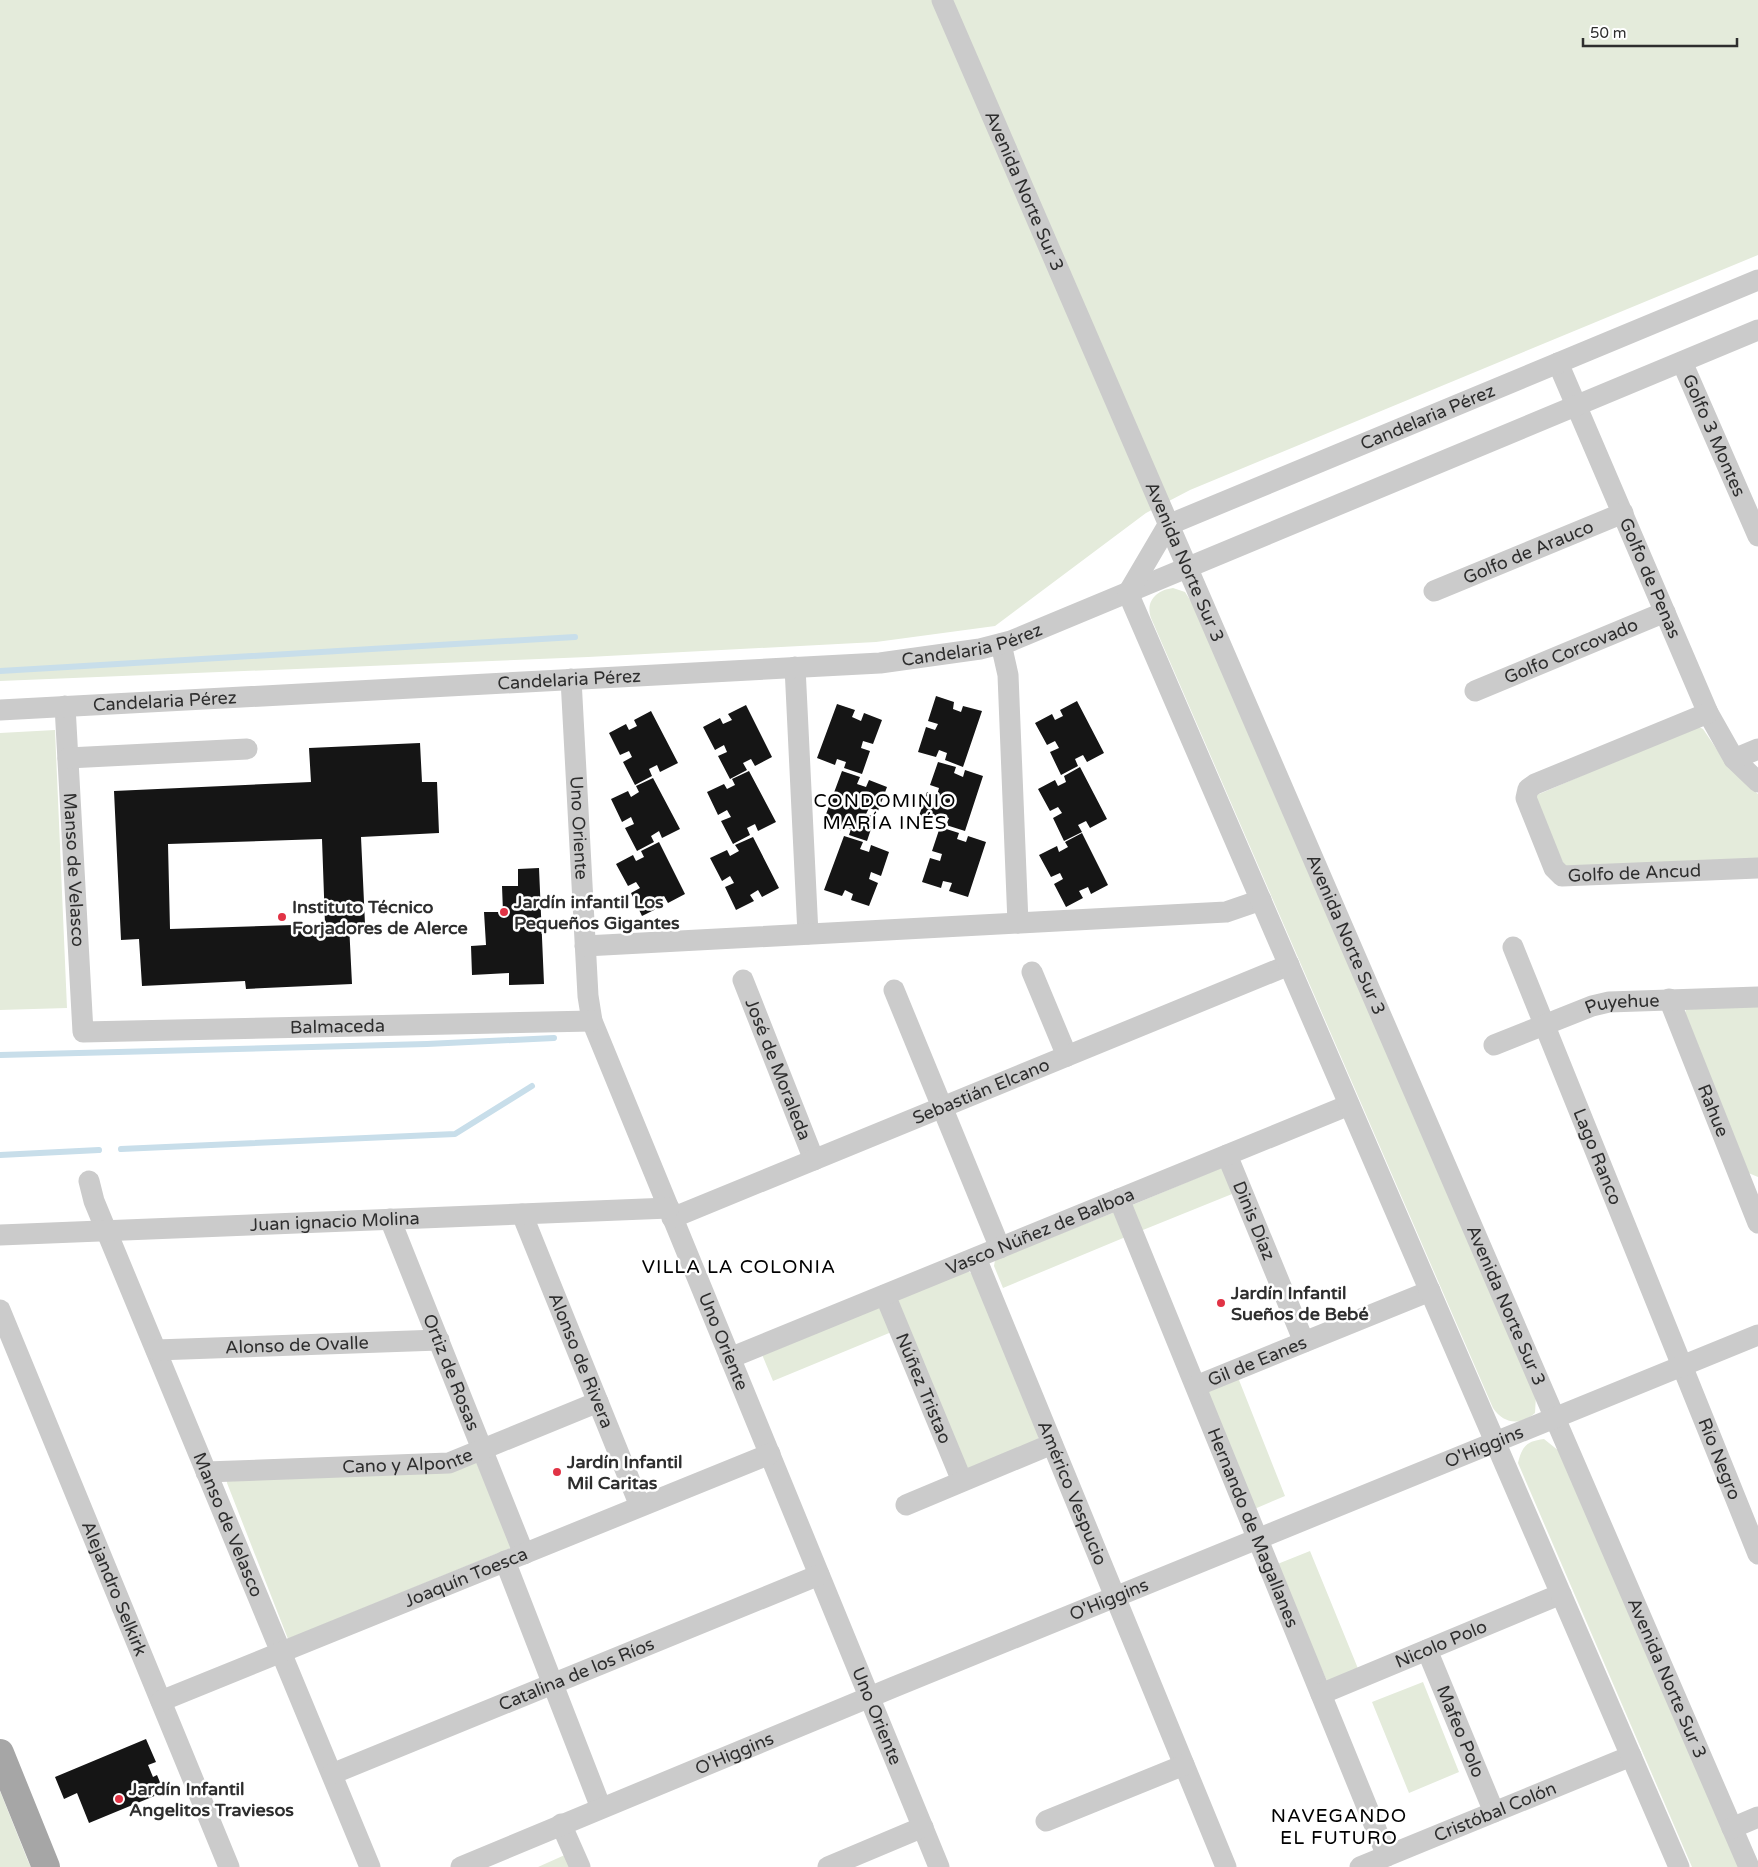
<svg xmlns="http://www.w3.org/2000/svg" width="1758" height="1867" viewBox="0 0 1758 1867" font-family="'Varela Round',sans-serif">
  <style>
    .green { fill: #e4ebdb }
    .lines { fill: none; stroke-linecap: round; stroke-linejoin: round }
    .stream { stroke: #c8deea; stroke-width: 6 }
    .building { fill: #151515; fill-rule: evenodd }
    .minor { stroke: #cbcbcb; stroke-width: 21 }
    .major { stroke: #a6a6a6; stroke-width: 28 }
    .poi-dot { fill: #e13345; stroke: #fff; stroke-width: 2 }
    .labels { text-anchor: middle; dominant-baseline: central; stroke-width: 5; stroke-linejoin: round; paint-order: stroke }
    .street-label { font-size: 18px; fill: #2e2e2e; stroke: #fff }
    .poi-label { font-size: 18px; font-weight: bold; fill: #2e2e2e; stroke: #fff; text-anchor: start }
    .neighbourhood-label { font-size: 19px; letter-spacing: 1px; fill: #000; stroke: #fff }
  </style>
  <rect width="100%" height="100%" fill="#fff"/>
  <path class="green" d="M0,0H1758V255L1190,490L1146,513L995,626L876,642L588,657L0,681Z
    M1173,588L1185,592L1192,603L1536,1395L1535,1413C1520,1426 1504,1424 1493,1408L1151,618C1145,601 1157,590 1173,588Z
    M1697,726L1703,729L1728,766L1758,794V862L1566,869L1536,806L1537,795Z
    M55,730L67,1008L0,1010V733Z
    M1758,1003V1177L1746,1172L1684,1018L1686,1009Z
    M1223,1167L1237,1192L1138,1232L1130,1206Z
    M1115,1212L1128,1236L1003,1288L994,1266L995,1260Z
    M968,1271L972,1274L1039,1435L1038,1440L968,1470L895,1306L898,1296Z
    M879,1307L894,1331L773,1381L761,1352Z
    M1237,1375L1285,1496L1252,1510L1208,1391Z
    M1544,1439L1559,1451L1740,1867H1692L1518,1463C1522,1446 1527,1441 1544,1439Z
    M475,1459L513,1547L288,1639L227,1483V1479Z
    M1310,1551L1359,1671L1327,1681L1275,1565Z
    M1423,1682L1459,1772L1409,1793L1372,1702Z
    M0,1791L28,1861L31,1867H0Z
    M567,1854L573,1867H538Z"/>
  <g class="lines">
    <path class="stream" d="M0,671L575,637
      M0,1055L427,1044L554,1038
      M121,1149L455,1134L532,1086
      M0,1155L99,1150"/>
  </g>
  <path class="building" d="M936,696L954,702L953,709L961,712L963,706L982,711L963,767L945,760L947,753L939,750L936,757L918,752L926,727L935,730L938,724L928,721Z
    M1077,701L1104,753L1087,762L1083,755L1075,759L1078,766L1061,775L1050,752L1059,748L1055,741L1047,745L1035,723L1052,714L1055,720L1063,716L1060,710Z
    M837,704L855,710L852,717L861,721L864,713L882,720L873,744L863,741L861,748L870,751L862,774L844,768L846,762L837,759L835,765L817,758Z
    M746,705L772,757L755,766L751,759L743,763L747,770L730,779L718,756L727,752L724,745L715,750L703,727L720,718L723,724L732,720L728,714Z
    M651,711L678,763L660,772L657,765L649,769L652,776L635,785L623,762L632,757L629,751L620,755L609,733L626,724L629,730L637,726L634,720Z
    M420,743L422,782H437L439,833L361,837L365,924H349L352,984L246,989L245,981L142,986L139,939L121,940L114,791L311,782L309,748ZM322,839L325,924L170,929L168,844Z
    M938,762L956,767L954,773L963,777L965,770L983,776L965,831L946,825L949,818L940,815L938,822L919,816L927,792L937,795L939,788L930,785Z
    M1080,767L1107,819L1090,828L1086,821L1078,825L1082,832L1064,841L1053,818L1062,813L1058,807L1050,811L1038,789L1055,780L1058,786L1066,782L1064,776Z
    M749,771L776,822L758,831L755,824L747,828L750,835L733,844L721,821L731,817L727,810L718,815L707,792L724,784L727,789L735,785L732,779Z
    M842,771L860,777L857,784L866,787L869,780L887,787L878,811L869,808L866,814L875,817L867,841L849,835L851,829L842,825L840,831L822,825Z
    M653,778L680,829L662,838L659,831L651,836L654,842L637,851L625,828L634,824L631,817L622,822L611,799L628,791L631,797L639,792L636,786Z
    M940,827L959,833L957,839L966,842L968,836L986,842L968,897L949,891L952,883L943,881L941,888L922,882L930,858L940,861L942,854L932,851Z
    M1082,833L1108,885L1091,894L1088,887L1079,891L1083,898L1066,907L1054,884L1063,879L1060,873L1051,877L1039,855L1057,846L1059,852L1068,847L1065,842Z
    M844,836L863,842L860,849L869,852L871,845L889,852L881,876L871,872L869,879L878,883L869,906L851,900L853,894L845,890L842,896L824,890Z
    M753,837L779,888L762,897L758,890L750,895L754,901L736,910L725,887L734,883L730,876L722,881L710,858L727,850L730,856L739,851L735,845Z
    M659,842L685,894L668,903L664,896L656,900L660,907L642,916L631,893L640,888L636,882L628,886L616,864L633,855L636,861L644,857L641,851Z
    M539,868L544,984L509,985V973L472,975L471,946L486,945L484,912H503L502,886H518V869Z
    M146,1739L156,1762L148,1765L153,1777L157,1775L164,1792L89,1823L77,1793L64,1799L55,1777Z"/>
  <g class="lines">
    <g class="minor">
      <path id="s1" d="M942,0L1749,1867"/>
      <path id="s2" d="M1682,362L1758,536"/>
      <path id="s3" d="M1558,363L1708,713L1734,759L1758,782"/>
      <path id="s4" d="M1434,591L1623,513"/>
      <path d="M1001,644L1008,675L1018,923"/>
      <path d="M795,667L808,934"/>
      <path id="s5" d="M571,679L588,996L592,1021L939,1867"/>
      <path id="s6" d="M1475,691L1665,612"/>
      <path id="s7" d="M65,706L83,1032L592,1021"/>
      <path id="s8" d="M0,710L880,663L980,649L1011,641L1758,330"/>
      <path id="s9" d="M1708,713L1535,784L1528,789L1526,798L1554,868L1562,876L1758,868"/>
      <path d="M68,758L247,749"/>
      <path d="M1734,759L1758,749"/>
      <path d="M585,946L1226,912L1261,900"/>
      <path id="s10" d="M1513,947L1758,1554"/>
      <path d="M1032,972L1067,1056"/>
      <path id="s11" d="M743,980L814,1160"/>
      <path d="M894,990L1000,1248"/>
      <path id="s12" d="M1669,999L1758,1223"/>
      <path id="s13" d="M1494,1045L1592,1006L1609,1002L1758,997"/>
      <path id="s14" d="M1227,1155L1304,1342"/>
      <path id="s15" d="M89,1181L94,1201L370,1867"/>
      <path id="s16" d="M1119,1199L1387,1856"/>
      <path id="s17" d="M522,1214L640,1506"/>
      <path id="s18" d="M672,1218L1289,965"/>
      <path id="s19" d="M390,1219L524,1554"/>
      <path id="s20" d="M0,1235L669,1208"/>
      <path id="s21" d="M976,1258L1226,1867"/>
      <path id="s22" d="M885,1295L962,1481"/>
      <path id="s23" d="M0,1310L229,1867"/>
      <path id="s24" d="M156,1350L439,1340"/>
      <path id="s25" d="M730,1358L1349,1105"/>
      <path id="s26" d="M1196,1386L1430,1291"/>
      <path id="s27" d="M206,1472L449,1463L598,1402"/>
      <path d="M906,1505L1052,1444"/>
      <path d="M505,1561L601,1808"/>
      <path id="s28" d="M1427,1650L1494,1812"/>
      <path id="s29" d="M1321,1694L1561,1594"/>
      <path id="s30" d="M161,1701L770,1454"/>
      <path id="s31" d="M332,1774L819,1575"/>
      <path d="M1046,1821L1184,1765"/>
      <path d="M561,1824L580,1867"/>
      <path d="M1732,1828L1758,1817"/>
      <path id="s32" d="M461,1867L894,1687L1758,1335"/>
      <path d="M828,1867L923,1827"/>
      <path id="s33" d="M1360,1867L1631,1756"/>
      <path id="s34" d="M1679,1867L1128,593L1168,525L1758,280"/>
    </g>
    <path class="major" d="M0,1753L46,1867"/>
  </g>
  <g class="poi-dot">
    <circle cx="504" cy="912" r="5"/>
    <circle cx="282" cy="917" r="5"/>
    <circle cx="1221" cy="1303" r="5"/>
    <circle cx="557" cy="1472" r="5"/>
    <circle cx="119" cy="1799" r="5"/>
  </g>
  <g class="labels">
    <g class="street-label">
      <text stroke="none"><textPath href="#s1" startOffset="208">Avenida Norte Sur 3</textPath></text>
      <text stroke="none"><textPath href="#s34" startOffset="1748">Candelaria Pérez</textPath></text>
      <text stroke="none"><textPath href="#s2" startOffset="80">Golfo 3 Montes</textPath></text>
      <text stroke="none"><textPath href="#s4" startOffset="102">Golfo de Arauco</textPath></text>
      <text stroke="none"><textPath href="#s1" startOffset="612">Avenida Norte Sur 3</textPath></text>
      <text stroke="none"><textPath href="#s3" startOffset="234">Golfo de Penas</textPath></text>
      <text stroke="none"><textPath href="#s8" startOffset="975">Candelaria Pérez</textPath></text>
      <text stroke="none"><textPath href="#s6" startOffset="104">Golfo Corcovado</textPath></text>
      <text stroke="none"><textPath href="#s8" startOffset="570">Candelaria Pérez</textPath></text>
      <text stroke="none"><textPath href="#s8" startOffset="165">Candelaria Pérez</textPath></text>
      <text stroke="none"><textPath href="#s5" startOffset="149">Uno Oriente</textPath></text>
      <text stroke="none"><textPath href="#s7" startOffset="164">Manso de Velasco</textPath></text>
      <text stroke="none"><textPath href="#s9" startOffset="364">Golfo de Ancud</textPath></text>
      <text stroke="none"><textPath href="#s1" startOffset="1018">Avenida Norte Sur 3</textPath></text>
      <text stroke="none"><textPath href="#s13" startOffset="136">Puyehue</textPath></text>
      <text stroke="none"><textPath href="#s7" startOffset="581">Balmaceda</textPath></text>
      <text stroke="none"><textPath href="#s11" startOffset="96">José de Moraleda</textPath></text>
      <text stroke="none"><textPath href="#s18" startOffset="334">Sebastián Elcano</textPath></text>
      <text stroke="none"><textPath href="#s12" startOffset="120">Rahue</textPath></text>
      <text stroke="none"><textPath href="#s10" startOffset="226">Lago Ranco</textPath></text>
      <text stroke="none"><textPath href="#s14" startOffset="71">Dinis Díaz</textPath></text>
      <text stroke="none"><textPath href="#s20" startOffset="335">Juan ignacio Molina</textPath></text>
      <text stroke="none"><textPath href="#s25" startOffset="335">Vasco Núñez de Balboa</textPath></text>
      <text stroke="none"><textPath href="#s1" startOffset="1422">Avenida Norte Sur 3</textPath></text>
      <text stroke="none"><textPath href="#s5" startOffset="689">Uno Oriente</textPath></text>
      <text stroke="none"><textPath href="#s24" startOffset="141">Alonso de Ovalle</textPath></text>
      <text stroke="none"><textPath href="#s17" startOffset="158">Alonso de Rivera</textPath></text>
      <text stroke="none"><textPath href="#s26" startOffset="66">Gil de Eanes</textPath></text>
      <text stroke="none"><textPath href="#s19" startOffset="165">Ortiz de Rosas</textPath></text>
      <text stroke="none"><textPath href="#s22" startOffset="101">Núñez Tristao</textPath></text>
      <text stroke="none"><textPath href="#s32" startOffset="1106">O'Higgins</textPath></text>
      <text stroke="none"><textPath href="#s27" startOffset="202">Cano y Alponte</textPath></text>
      <text stroke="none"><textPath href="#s10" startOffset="552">Río Negro</textPath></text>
      <text stroke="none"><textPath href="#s21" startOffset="254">Américo Vespucio</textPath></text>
      <text stroke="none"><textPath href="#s15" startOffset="371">Manso de Velasco</textPath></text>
      <text stroke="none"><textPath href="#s16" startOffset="355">Hernando de Magallanes</textPath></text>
      <text stroke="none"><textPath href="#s30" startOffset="329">Joaquín Toesca</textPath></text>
      <text stroke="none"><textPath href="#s23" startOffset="301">Alejandro Selkirk</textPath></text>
      <text stroke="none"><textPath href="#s32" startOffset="701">O'Higgins</textPath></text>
      <text stroke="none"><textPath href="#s29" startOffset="130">Nicolo Polo</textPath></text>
      <text stroke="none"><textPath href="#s31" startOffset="264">Catalina de los Ríos</textPath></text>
      <text stroke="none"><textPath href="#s1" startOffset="1828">Avenida Norte Sur 3</textPath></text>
      <text stroke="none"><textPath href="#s5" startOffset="1094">Uno Oriente</textPath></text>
      <text stroke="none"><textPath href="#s28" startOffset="88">Mafeo Polo</textPath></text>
      <text stroke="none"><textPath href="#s32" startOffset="296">O'Higgins</textPath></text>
      <text stroke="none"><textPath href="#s33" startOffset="146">Cristóbal Colón</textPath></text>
    </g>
    <g class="poi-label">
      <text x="514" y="902">Jardín infantil Los<tspan x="514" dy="21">Pequeños Gigantes</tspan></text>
      <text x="292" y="907">Instituto Técnico<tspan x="292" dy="21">Forjadores de Alerce</tspan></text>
      <text x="1231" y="1293">Jardín Infantil<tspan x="1231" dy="21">Sueños de Bebé</tspan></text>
      <text x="567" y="1462">Jardín Infantil<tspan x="567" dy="21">Mil Caritas</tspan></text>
      <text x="129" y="1789">Jardín Infantil<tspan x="129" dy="21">Angelitos Traviesos</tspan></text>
    </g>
    <g class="neighbourhood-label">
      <text x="885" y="801">CONDOMINIO<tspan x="885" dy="22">MARÍA INÉS</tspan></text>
      <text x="739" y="1267">VILLA LA COLONIA</text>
      <text x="1339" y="1816">NAVEGANDO<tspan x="1339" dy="22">EL FUTURO</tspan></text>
    </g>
  </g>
  <path d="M1583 38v8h154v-8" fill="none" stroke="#2e2e2e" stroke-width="2.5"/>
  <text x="1590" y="38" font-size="15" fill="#2e2e2e" stroke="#ffffff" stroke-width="4" paint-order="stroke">50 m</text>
</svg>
